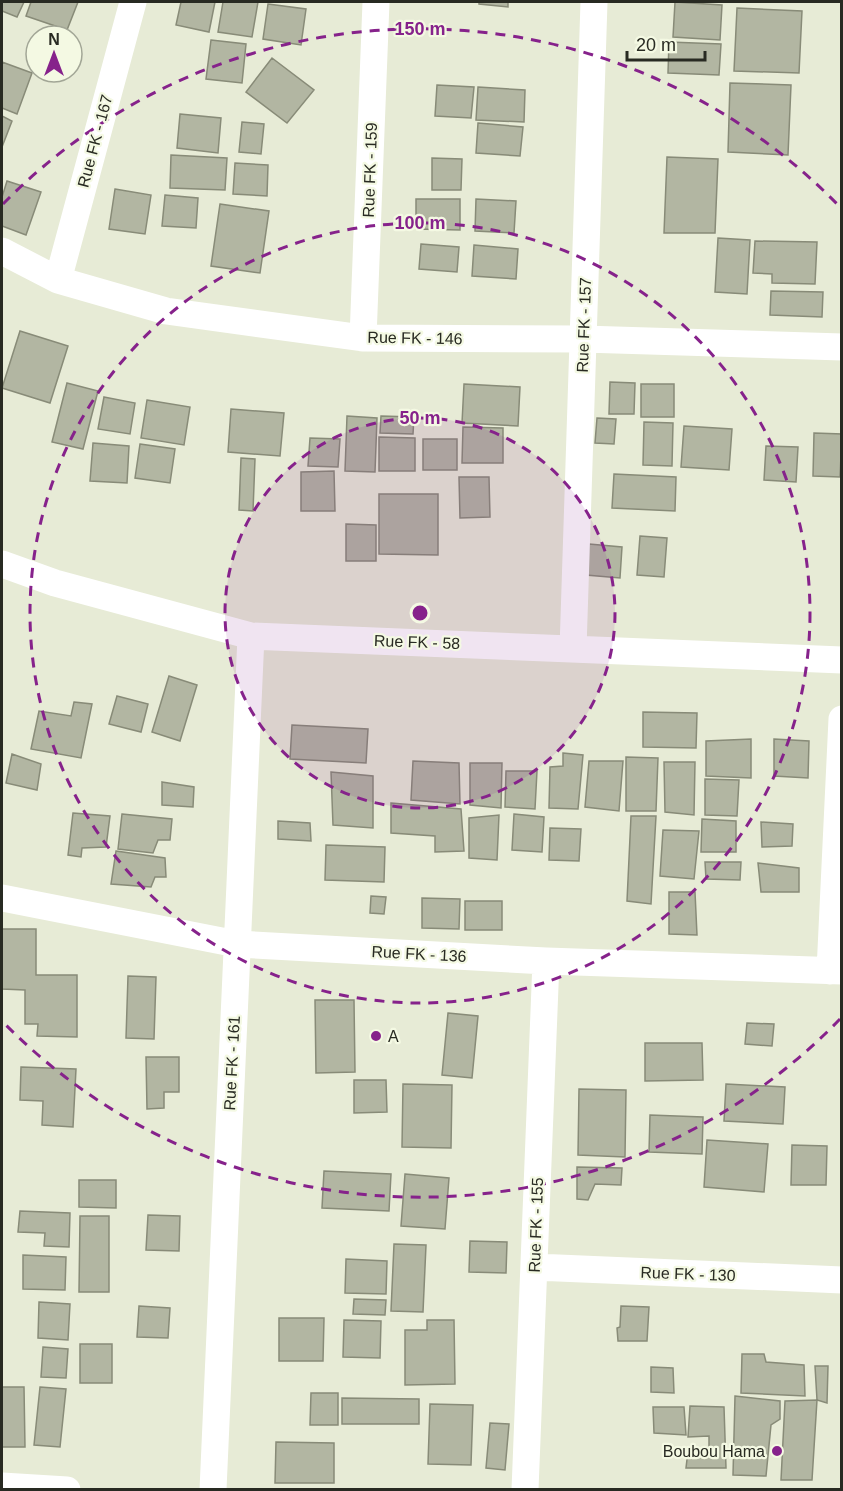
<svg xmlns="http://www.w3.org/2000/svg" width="843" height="1491" viewBox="0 0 843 1491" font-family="Arial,sans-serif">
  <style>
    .building { fill: #b2b6a2; stroke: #888b78; stroke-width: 1.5 }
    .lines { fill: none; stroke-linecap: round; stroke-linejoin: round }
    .street { stroke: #fff; stroke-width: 27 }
    .ring { fill: none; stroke: #86228b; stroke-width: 3; stroke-dasharray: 10 8 }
    .poi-dot { fill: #86228b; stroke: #f4f9e3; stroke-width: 2 }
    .labels { text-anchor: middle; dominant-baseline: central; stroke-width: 4.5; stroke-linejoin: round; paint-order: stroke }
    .street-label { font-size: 16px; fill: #282a22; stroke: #f4f9e3 }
    .poi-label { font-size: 16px; fill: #282a22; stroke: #f4f9e3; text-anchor: start }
    .centre { fill: #86228b; stroke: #f4f9e3; stroke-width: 3 }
    .ring-label { font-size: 18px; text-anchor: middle; font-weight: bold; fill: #86228b; stroke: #f4f9e3; stroke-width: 4.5; stroke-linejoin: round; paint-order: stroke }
  </style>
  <rect width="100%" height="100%" fill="#e7ebd6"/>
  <path class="building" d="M2,2H24L17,17L2,11Z
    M31,2H78L67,30L26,16Z
    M181,2H215L209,32L176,25Z
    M223,2H258L252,37L218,32Z
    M479,2H508V7L479,4Z
    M675,2L722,5L720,40L673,37Z
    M268,4L306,9L301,45L263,39Z
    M737,8L802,11L799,73L734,71Z
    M211,40L246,44L242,83L206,79Z
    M669,42L721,44L719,75L668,73Z
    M272,58L314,90L287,123L246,92Z
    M2,62L32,73L17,114L2,108Z
    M730,83L791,85L788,155L728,152Z
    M437,85L474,87L471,118L435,116Z
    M478,87L525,90L524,122L476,120Z
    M180,114L221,118L218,153L177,148Z
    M2,116L12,121L2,147Z
    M242,122L264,124L261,154L239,152Z
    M478,123L523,127L520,156L476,153Z
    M171,155L227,158L225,190L170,188Z
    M667,157L718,159L715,233H664Z
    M432,158L462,159L461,190H432Z
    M235,163L268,165L267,196L233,194Z
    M7,181L41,192L26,235L2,226V197Z
    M115,189L151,195L145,234L109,229Z
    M165,195L198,198L196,228L162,226Z
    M416,199H460V230L416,229Z
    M476,199L516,201L514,233L475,231Z
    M220,204L269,211L260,273L211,266Z
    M718,238L750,240L747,294L715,292Z
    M755,241L817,242L815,284L772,283V274L753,273Z
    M421,244L459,247L457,272L419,269Z
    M474,245L518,249L516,279L472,276Z
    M771,291L823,292L822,317L770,315Z
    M20,331L68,346L50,403L2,388Z
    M610,382L635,383L634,414H609Z
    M67,383L98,391L83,449L52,442Z
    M464,384L520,387L518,426L462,423Z
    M641,384H674V417H641Z
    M104,397L135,403L130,434L98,429Z
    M147,400L190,407L184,445L141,438Z
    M231,409L284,413L280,456L228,452Z
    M347,416L377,418L375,472L345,471Z
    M381,416L414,417L413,434L380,433Z
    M597,418L616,419L614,444L595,443Z
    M644,422L673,423L672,466L643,465Z
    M684,426L732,429L729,470L681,467Z
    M463,427L503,428V463H462Z
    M814,433L842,434L840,477L813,476Z
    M379,437L415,438V471H379Z
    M310,438L340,439L338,467L308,466Z
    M423,439H457V470H423Z
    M93,443L129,446L127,483L90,481Z
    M140,444L175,449L170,483L135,478Z
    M766,446L798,447L796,482L764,480Z
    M241,458L255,459L253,511L239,510Z
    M334,471L335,511H301V472Z
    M614,474L676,477L675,511L612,508Z
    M459,477H489L490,517L460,518Z
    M379,494H438V555L379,554Z
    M346,524L376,525V561H346Z
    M640,536L667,538L664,577L637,575Z
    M589,544L622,547L620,578L586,575Z
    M169,676L197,685L180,741L152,732Z
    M117,696L148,704L141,732L109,724Z
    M74,702L92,704L81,758L31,749L39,711L71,716Z
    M643,712L697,713L696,748L643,747Z
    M292,725L368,729L366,763L290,759Z
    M751,739V778L706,776V741Z
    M774,739L809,741L808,778L774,776Z
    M563,753L583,755L578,809L549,808L550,767L563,766Z
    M12,754L41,764L37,790L6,783Z
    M626,757L658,758L656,811H626Z
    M413,761L459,763L460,804L411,800Z
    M589,761H623L619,811L585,807Z
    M664,762H695L694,815L665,812Z
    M470,763H502L501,808L470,805Z
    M506,771H537L535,809L505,807Z
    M331,772L373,776V828L333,825Z
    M705,779L739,780L737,816L705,815Z
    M162,782L194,787L193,807L162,805Z
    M391,803L461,809L464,851L435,852V836L391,833Z
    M73,813L110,816L106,847L82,848L81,857L68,855Z
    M122,814L172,819L170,840H158L153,853L118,849Z
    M514,814L544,817L542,852L512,850Z
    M499,815L497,860L469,858V818Z
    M631,816H656L651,904L627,901Z
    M702,819L736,821V852H701Z
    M278,821L310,823L311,841L278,839Z
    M761,822L793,824L792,846L762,847Z
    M550,828L581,829L579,861L549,860Z
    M663,830L699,831L694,879L660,876Z
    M326,845L385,847L384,882L325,880Z
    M116,851L165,858L166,877H155L151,887L111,884Z
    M705,862H741L740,880L706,879Z
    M758,863L799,868V892H761Z
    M669,892H695L697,935L669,934Z
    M371,896L386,897L384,914L370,913Z
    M422,898L460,899L459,929L422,928Z
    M465,901H502V930H465Z
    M2,929H36V975H77V1037L37,1036L38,1024H25V990L2,989Z
    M128,976L156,977L154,1039L126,1038Z
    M315,1000H354L355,1072L316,1073Z
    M448,1013L478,1016L472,1078L442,1075Z
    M747,1023L774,1024L772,1046L745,1044Z
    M645,1043H702L703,1080L645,1081Z
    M146,1057H179V1092H164V1108L147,1109Z
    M21,1067L76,1069L73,1127L42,1125L43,1101L20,1100Z
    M354,1080H386L387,1112L354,1113Z
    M403,1084L452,1085L451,1148L402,1147Z
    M726,1084L785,1087L783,1124L724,1121Z
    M579,1089L626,1090L625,1157L578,1155Z
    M650,1115L703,1117L702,1154L649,1152Z
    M707,1140L768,1144L764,1192L704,1187Z
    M792,1145L827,1146L826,1185H791Z
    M577,1167L622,1168L621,1185L595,1184L588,1200L577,1199Z
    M324,1171L391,1174L389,1211L322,1208Z
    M405,1174L449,1178L445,1229L401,1226Z
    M79,1180H116V1208L79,1207Z
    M20,1211L70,1213L69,1247L44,1246L45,1233L18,1232Z
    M148,1215L180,1216L179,1251L146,1250Z
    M80,1216H109V1292H79Z
    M470,1241L507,1242L506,1273L469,1272Z
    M394,1244L426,1245L423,1312L391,1311Z
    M23,1255L66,1257L65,1290L23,1289Z
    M346,1259L387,1261L386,1294L345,1293Z
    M354,1299L386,1300L385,1315L353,1314Z
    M39,1302L70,1304L68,1340L38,1338Z
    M139,1306L170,1308L168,1338L137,1337Z
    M621,1306L649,1307L647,1341H618L617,1328L620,1327Z
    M279,1318H324L323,1361H279Z
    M344,1320L381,1321L380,1358L343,1357Z
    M427,1320H454L455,1384L405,1385V1330H427Z
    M80,1344H112V1383H80Z
    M43,1347L68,1349L66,1378L41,1377Z
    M742,1354H764L766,1362L804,1365L805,1396L741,1393Z
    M815,1366H828L827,1403L817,1400Z
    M651,1367L673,1368L674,1393L651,1392Z
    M2,1387H24L25,1447H2Z
    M40,1387L66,1389L60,1447L34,1445Z
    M311,1393H338V1425H310Z
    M735,1396L780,1401V1419L771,1425L766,1476L733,1475Z
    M342,1398L419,1399V1424H342Z
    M817,1400L812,1480H781L785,1401Z
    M430,1404L473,1405L471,1465L428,1464Z
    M690,1406L724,1407L726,1468H686L688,1451H709V1436L688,1437Z
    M653,1407H684L686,1435L654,1433Z
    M490,1423L509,1424L505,1470L486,1468Z
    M276,1442L334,1443V1483H275Z"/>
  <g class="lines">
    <path class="street" d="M2,251L58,280L166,311L363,338L583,339L842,347
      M58,280L133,2
      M363,338L376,2
      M2,564L55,583L251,636L842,660
      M573,649L594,2
      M2,898L237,944L546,961L842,971
      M830,971L842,719
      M535,1267L842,1280
      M2,1486L67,1490
      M213,1490L251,636
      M525,1490L546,961"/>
  </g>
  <circle cx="420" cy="613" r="195" fill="#86228b" fill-opacity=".12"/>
  <g class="ring">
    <circle cx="420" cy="613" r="195"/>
    <circle cx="420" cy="613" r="390"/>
    <path d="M840 1019A584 584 0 0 1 3 1022M3 204A584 584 0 0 1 840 207"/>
  </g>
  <g class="poi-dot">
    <circle cx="376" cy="1036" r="6"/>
    <circle cx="777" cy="1451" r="6"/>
  </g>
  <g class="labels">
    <g class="street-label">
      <text transform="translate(95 141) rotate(-75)">Rue FK - 167</text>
      <text transform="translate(370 170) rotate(-88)">Rue FK - 159</text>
      <text transform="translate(584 325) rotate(-88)">Rue FK - 157</text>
      <text transform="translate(415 338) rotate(1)">Rue FK - 146</text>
      <text transform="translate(417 642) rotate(2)">Rue FK - 58</text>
      <text transform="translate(419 954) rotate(3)">Rue FK - 136</text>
      <text transform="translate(232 1063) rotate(-87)">Rue FK - 161</text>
      <text transform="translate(536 1225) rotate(-88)">Rue FK - 155</text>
      <text transform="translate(688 1274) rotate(2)">Rue FK - 130</text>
    </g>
    <g class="poi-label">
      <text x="388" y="1036">A</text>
      <text x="765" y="1451" text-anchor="end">Boubou Hama</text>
    </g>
  </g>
  <circle cx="420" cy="613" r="9" class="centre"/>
  <g class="ring-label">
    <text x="420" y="35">150 m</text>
    <text x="420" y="229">100 m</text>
    <text x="420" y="424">50 m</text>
  </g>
  <rect width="843" height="1491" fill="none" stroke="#282a22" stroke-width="6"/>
  <g transform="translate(54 54)"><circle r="28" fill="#f4f9e3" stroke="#a2a696" stroke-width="1.5"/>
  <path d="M0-4.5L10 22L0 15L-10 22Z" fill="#86228b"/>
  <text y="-9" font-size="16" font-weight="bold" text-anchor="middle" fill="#282a22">N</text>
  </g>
  <path d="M627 51v9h78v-9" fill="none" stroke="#282a22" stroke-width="3"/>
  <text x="636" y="51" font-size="18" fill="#282a22" stroke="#f4f9e3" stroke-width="4.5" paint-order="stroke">20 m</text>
</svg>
